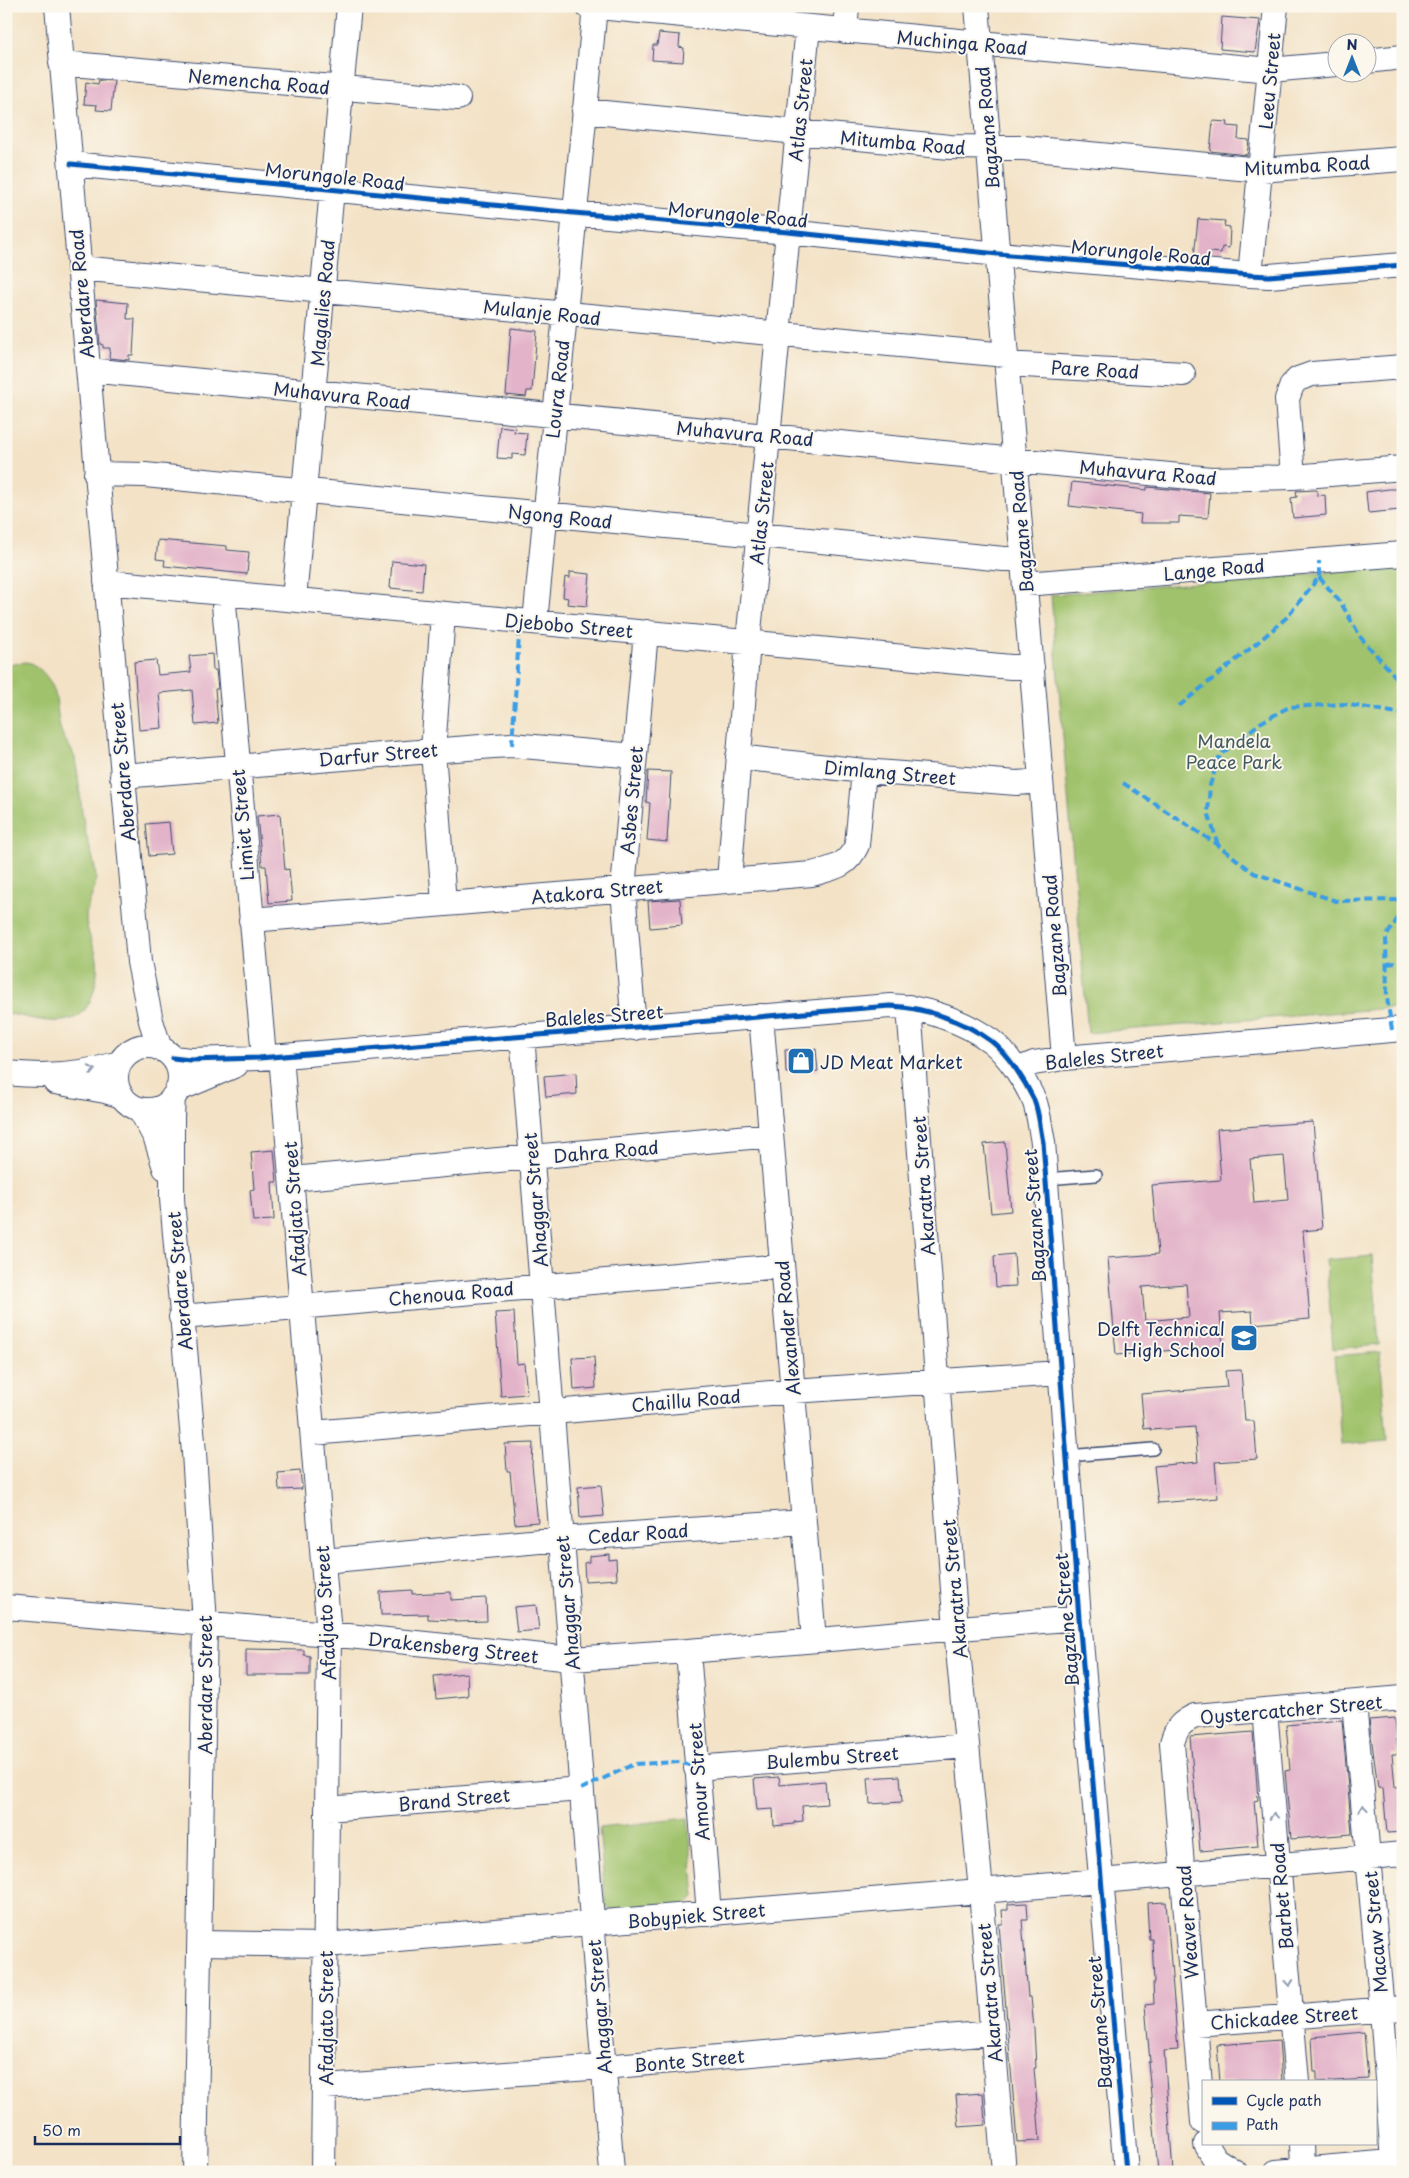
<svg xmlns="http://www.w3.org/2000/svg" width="1409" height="2178" viewBox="0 0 1409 2178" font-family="'Playpen Sans',sans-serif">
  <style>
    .green { fill: #a0c26c; stroke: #5e7865 }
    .building { fill: #e3b4c9; fill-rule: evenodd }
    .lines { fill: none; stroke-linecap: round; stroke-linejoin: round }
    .lane-casing { stroke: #3b4a6e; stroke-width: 14 }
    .street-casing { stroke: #3b4a6e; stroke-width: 26 }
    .lane { stroke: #fff; stroke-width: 11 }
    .street { stroke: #fff; stroke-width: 24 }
    .quiet { stroke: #3b9de6; stroke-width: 4; stroke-dasharray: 8 4; stroke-linecap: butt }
    .cycleway-casing { stroke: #fbf7ec; stroke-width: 8 }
    .cycleway { stroke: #0057b8; stroke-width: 5 }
    .oneway { stroke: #8d97ae }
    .labels { text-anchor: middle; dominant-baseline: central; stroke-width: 4; stroke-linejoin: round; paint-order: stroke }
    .street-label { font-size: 18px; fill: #1b2f5e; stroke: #fbf7ec }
    .park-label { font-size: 18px; fill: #435b62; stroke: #fbf7ec }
    .poi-label { font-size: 18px; fill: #1b2f5e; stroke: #fbf7ec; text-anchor: start }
  </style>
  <rect width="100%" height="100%" fill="#fbf7ec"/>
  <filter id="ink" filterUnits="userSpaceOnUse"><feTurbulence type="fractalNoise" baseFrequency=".02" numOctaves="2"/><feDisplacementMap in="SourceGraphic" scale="10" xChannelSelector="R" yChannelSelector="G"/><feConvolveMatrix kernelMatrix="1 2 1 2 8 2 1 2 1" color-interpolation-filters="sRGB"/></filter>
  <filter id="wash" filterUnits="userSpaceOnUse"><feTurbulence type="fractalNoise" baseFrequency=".0096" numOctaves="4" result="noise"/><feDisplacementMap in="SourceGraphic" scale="20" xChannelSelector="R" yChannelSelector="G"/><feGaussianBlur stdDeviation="1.12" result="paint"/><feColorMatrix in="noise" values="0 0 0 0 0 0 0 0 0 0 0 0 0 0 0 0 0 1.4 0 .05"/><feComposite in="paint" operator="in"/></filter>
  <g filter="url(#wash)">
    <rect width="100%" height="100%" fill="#f3e2c6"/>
    <path class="green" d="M1403,566V1007L1088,1033L1051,595Z
      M26,662C37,664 45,674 51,683C59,698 56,716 61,731C64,741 72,748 75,758C80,782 80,807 85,830C89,846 95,861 96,878C96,893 86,903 86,918C86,931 94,945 97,958C99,974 94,1000 83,1012C65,1030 28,1017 6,1013V665Z
      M1372,1256L1379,1345L1333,1349L1326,1260Z
      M1380,1352L1387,1441L1341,1445L1334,1356Z
      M688,1818L695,1897L687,1905L614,1911L606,1906L599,1828Z"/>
    <g id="blocks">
      <path class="building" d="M1222,17L1260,20L1255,52L1220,49Z
        M659,33L680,35L679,47L684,48L683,62L652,60L653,45H657Z
        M99,80L114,81L111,111L96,110L97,105L84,104L86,82L98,84Z
        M1213,121L1228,122L1227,126L1239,127L1238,139L1249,140L1247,155L1210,151Z
        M1198,219L1225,221L1224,226L1230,227L1229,248L1222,247L1221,253L1210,252L1209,258L1194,257Z
        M96,300L128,303L127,319H135L133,355H129V360L109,358L110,348H103V345L100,344Z
        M511,328L537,331L532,391H527L526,397L506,395Z
        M500,426L515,428L514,432L527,433L525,455L512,454V459L497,458Z
        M1072,482L1147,490V487L1210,493L1208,518L1179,516V523H1140L1141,514L1069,506Z
        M1389,489H1398L1400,510L1368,513L1366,492Z
        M1317,490V496L1325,495L1326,515L1293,518L1291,498L1297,497L1296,491Z
        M158,540L227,546V550L249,552L247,574L164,566L165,560L156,559Z
        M392,561L424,564L422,591L390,588Z
        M570,572L590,574L587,606L567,604L568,598L563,597L565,577L570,578Z
        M212,654L213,670H216L218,689H215L218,723L195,725L192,690L159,693L162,728L139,730L134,662L156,660L158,675L191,672L189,656Z
        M648,771L671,772L667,842L647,840L650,803L646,802Z
        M280,814L285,870L289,869L292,901L269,903L266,866H262L257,816Z
        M169,822L172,854L149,856L146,824Z
        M680,899L682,925L650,928L648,901Z
        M816,1049L818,1071L786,1073L785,1050Z
        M576,1073L577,1094L546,1097L544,1076Z
        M1313,1122L1322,1229L1303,1231L1310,1319L1253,1324L1252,1311L1220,1313L1223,1346L1116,1355L1108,1258L1158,1254L1152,1185L1221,1180L1217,1129ZM1284,1156L1288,1200L1254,1203L1250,1159ZM1186,1284L1189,1317L1145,1321L1142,1287Z
        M1005,1142L1011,1211L991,1213L984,1144Z
        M274,1150L277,1182H272L274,1220L253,1221L250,1190L254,1189L251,1152Z
        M1014,1254L1016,1286L996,1287L994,1256Z
        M514,1312L517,1364L524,1363L527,1394L501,1396L495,1313Z
        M594,1357L596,1388L574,1390L572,1358Z
        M1241,1370L1245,1421H1254L1257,1459L1215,1462L1218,1498L1158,1503L1154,1466L1198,1462L1195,1427L1151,1430V1428L1144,1429L1141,1394L1227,1387L1225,1371Z
        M533,1443L532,1465L538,1522L515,1524L510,1471H507L505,1444Z
        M300,1471L302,1489L279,1490L278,1473Z
        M601,1485L604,1516L580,1518L578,1487Z
        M609,1554V1560L616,1559L617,1579L585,1581L584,1563L589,1562V1556Z
        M412,1590V1594L451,1592V1600L486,1598L487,1621L455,1622V1620L428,1619V1614L381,1615L380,1592Z
        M536,1605L539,1630L517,1632L514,1607Z
        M246,1649L304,1650V1655L310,1656V1675H246Z
        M467,1673L468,1696L436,1699L434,1676Z
        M1395,1718L1398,1754H1392L1395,1787L1401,1786L1403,1832L1387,1833L1383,1788H1378L1369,1720Z
        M1342,1720L1352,1834L1291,1839L1285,1771L1290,1770L1286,1725Z
        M1253,1732L1258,1800L1254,1801L1258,1846L1200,1851L1190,1737Z
        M900,1776L902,1802L870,1804L868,1778Z
        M779,1777L780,1785L825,1781L827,1804L802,1806L803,1821L794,1822V1824L774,1826L773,1809L757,1810L754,1779Z
        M1166,1902L1178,2050L1164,2051L1173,2172H1158L1148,2062H1150L1145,2005L1154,2004L1153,1982H1154L1152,1939H1149L1147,1903Z
        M1027,1903L1028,1920H1022L1028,1997H1031L1034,2029L1036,2068H1034L1040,2141L1017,2142L999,1924H1003L1002,1910H1008V1904Z
        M1364,2032L1368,2079L1317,2082V2072H1314L1312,2037Z
        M1279,2040L1282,2082H1220L1217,2045Z
        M983,2093L985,2125L959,2127L956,2095Z"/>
    </g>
  </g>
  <g filter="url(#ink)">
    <use href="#blocks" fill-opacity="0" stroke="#3b4a6e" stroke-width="1"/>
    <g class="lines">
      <defs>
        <path id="lane" d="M1046,1179L1096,1175
          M1067,1456L1153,1449"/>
        <path id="street" d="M57,6L139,962L151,1021L160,1049
          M587,6L1270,70L1336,64
          M977,6L1064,1058
          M845,31L847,6
          M1366,61L1403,57
          M61,63L458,98
          M584,111L950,147L1024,148L1261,170L1403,159
          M71,164L574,213L788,232L998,254L1250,275L1269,276L1403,265
          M79,268L1006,355
          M1250,275L1276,6
          M1007,364L1183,374
          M88,370L1211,479L1293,477L1403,468
          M96,474L145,475L1004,559H1023
          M1293,477L1287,399L1292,385L1298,379L1312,374L1403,367
          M106,582L1011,667H1032
          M1025,584L1403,554
          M223,593L264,1057
          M294,599L349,6
          M443,614L433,750L444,904
          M535,622L595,7
          M738,757L864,771L1017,783L1041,781
          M122,776L493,746L512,745L635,756
          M729,880L748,642L808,27
          M251,920L812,874C833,868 847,867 857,845L864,771
          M909,1007L956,1629L981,1891L1004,2172
          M761,1016L814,1640
          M634,1028L623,889L646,632
          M522,1035L612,2172
          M116 1078a32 32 0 1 1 64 0a32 32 0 1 1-64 0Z
          M281,1056L329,1634L323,2172
          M173,1058L190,1060L259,1058L890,1006C923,1007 964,1021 991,1041C1008,1054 1025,1081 1034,1100C1039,1112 1040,1128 1043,1142L1079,1618L1126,2172
          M1017,1070L1034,1063L1064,1058L1403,1029
          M6,1073C44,1077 83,1075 119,1063
          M55,1082L105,1091L122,1096
          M177,1090L236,1065
          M173,1097L172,1117V1199L194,1453L205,1623L195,2172
          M140,1109L156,1139L165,1168
          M292,1179L771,1135
          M181,1317L782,1266
          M313,1433L793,1391L1060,1373
          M323,1561L562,1539L804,1522
          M6,1607L329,1634L572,1659L688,1651L1079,1618
          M688,1651L709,1914
          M1354,1703L1382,2010L1393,2162
          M1265,1710L1297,2082
          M696,1768L967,1746
          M327,1809L581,1789
          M201,1943L325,1945L1101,1881L1403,1854
          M1195,2024L1403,2008
          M325,2087L604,2067L992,2033
          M1203,2122L1172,1743C1176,1728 1181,1722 1195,1716L1403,1698
          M1206,2144L1215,2159L1235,2172
          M1302,2144L1303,2169
          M1276,2172L1403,2161"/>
      </defs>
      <use href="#lane" class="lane-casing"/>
      <use href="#street" class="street-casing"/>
      <use href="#lane" class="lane"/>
      <use href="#street" class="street"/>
      <path class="quiet" d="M1319,577L1341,603L1361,638L1403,685
        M1179,706L1257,643L1286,618L1319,577V561
        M512,745L520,620
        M1123,783L1218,845L1254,873L1336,901L1403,900
        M1218,845L1208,812L1210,785L1220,755L1260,723L1289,707L1344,704L1403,714
        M1387,964L1403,962
        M1392,1030L1387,998L1386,937L1403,910
        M581,1789L634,1764L681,1762L696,1768"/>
      <defs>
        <path id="cycleway" d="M71,164L574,213L788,232L998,254L1250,275L1269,276L1403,265
          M173,1058L190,1060L259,1058L890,1006C923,1007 964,1021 991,1041C1008,1054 1025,1081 1034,1100C1039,1112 1040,1128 1043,1142L1079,1618L1126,2172"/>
      </defs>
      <use href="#cycleway" class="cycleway-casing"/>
      <use href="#cycleway" class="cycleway"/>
    </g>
    <defs><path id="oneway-chevron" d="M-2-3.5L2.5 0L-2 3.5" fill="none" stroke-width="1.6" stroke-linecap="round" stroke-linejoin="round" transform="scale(1.25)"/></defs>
    <g class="oneway">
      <use href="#oneway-chevron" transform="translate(92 1070) rotate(-11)"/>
      <use href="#oneway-chevron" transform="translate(1363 1808) rotate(-95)"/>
      <use href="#oneway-chevron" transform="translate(1274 1816) rotate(-95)"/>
      <use href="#oneway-chevron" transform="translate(1289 1983) rotate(85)"/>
    </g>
  </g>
  <defs>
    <symbol id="shop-square" viewBox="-11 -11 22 22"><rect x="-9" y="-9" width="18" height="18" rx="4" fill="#1f6fb2" stroke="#fbf7ec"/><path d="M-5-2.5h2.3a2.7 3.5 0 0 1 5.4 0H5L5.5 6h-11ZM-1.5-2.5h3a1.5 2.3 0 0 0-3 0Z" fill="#fff"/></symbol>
    <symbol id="school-square" viewBox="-11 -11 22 22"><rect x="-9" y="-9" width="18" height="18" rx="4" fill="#1f6fb2" stroke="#fbf7ec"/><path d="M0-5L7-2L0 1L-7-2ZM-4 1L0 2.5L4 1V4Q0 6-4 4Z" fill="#fff"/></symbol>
  </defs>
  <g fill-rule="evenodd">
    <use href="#shop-square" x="785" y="1045" width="32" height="32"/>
    <use href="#school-square" x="1228" y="1322" width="32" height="32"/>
  </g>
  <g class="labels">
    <g class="street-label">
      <text transform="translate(962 42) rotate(5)">Muchinga Road</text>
      <text transform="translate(259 81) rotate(5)">Nemencha Road</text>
      <text transform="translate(1269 81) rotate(-85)">Leeu Street</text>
      <text transform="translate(800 110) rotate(-84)">Atlas Street</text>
      <text transform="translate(987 128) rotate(-95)">Bagzane Road</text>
      <text transform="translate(903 142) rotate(5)">Mitumba Road</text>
      <text transform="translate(1307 165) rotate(-3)">Mitumba Road</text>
      <text transform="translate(335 176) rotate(6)">Morungole Road</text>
      <text transform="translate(738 214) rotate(5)">Morungole Road</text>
      <text transform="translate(1141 252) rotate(5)">Morungole Road</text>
      <text transform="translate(81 294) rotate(-95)">Aberdare Road</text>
      <text transform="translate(322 303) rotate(-85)">Magalies Road</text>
      <text transform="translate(542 312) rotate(6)">Mulanje Road</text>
      <text transform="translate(1095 369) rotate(3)">Pare Road</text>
      <text transform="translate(557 389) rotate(-84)">Loura Road</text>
      <text transform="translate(342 395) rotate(6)">Muhavura Road</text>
      <text transform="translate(745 433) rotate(5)">Muhavura Road</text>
      <text transform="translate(1148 472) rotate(5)">Muhavura Road</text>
      <text transform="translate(761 513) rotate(-84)">Atlas Street</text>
      <text transform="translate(560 516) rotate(6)">Ngong Road</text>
      <text transform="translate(1021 532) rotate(-95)">Bagzane Road</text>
      <text transform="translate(1214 569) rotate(-5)">Lange Road</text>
      <text transform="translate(569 625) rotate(5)">Djebobo Street</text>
      <text transform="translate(378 754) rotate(-5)">Darfur Street</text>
      <text transform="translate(122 772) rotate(-95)">Aberdare Street</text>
      <text transform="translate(890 772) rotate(5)">Dimlang Street</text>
      <text transform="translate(631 800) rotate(-85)">Asbes Street</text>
      <text transform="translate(242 825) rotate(-95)">Limiet Street</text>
      <text transform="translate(597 891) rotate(-5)">Atakora Street</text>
      <text transform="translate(1054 936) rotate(-95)">Bagzane Road</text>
      <text transform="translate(604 1015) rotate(-4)">Baleles Street</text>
      <text transform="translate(1104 1056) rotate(-6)">Baleles Street</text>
      <text transform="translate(606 1151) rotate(-5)">Dahra Road</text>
      <text transform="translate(923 1186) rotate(-94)">Akaratra Street</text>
      <text transform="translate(535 1200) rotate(-95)">Ahaggar Street</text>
      <text transform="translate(294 1209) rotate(-94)">Afadjato Street</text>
      <text transform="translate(1034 1216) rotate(-94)">Bagzane Street</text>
      <text transform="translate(179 1281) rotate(-95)">Aberdare Street</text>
      <text transform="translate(451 1293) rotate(-5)">Chenoua Road</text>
      <text transform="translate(787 1328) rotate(-95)">Alexander Road</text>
      <text transform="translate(686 1400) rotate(-5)">Chaillu Road</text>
      <text transform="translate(638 1533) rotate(-4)">Cedar Road</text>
      <text transform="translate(954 1589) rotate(-95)">Akaratra Street</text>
      <text transform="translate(567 1603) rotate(-95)">Ahaggar Street</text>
      <text transform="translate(325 1613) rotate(-93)">Afadjato Street</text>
      <text transform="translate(1066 1620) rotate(-95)">Bagzane Street</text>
      <text transform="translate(453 1647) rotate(6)">Drakensberg Street</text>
      <text transform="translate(204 1685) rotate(-90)">Aberdare Street</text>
      <text transform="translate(1291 1709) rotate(-5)">Oystercatcher Street</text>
      <text transform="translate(832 1757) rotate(-4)">Bulembu Street</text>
      <text transform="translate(698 1782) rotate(-94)">Amour Street</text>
      <text transform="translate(454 1799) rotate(-5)">Brand Street</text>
      <text transform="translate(1281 1896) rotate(-95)">Barbet Road</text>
      <text transform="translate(696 1915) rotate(-5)">Bobypiek Street</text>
      <text transform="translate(1187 1922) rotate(-94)">Weaver Road</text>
      <text transform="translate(1375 1932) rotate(-95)">Macaw Street</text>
      <text transform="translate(989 1993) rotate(-95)">Akaratra Street</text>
      <text transform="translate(599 2007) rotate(-95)">Ahaggar Street</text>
      <text transform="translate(1284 2017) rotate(-4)">Chickadee Street</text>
      <text transform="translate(325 2018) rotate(-90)">Afadjato Street</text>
      <text transform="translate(1099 2023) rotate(-95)">Bagzane Street</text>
      <text transform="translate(689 2060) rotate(-5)">Bonte Street</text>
    </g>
    <g class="park-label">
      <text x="1234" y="740">Mandela<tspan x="1234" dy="21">Peace Park</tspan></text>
    </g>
    <g class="poi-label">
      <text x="820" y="1061">JD Meat Market</text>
      <text x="1225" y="1328" text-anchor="end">Delft Technical<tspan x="1225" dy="21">High School</tspan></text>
    </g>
  </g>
  <rect width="1409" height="2178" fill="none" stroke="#fbf7ec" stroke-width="25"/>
  <rect x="1202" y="2080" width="175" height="65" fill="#fbf7ec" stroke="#a1a7b3"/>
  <rect x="1212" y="2097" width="25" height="8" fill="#0057b8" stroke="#a1a7b3"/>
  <text x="1246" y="2106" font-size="15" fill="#1b2f5e">Cycle path</text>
  <rect x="1212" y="2122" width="25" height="8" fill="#3b9de6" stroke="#a1a7b3"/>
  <text x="1246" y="2130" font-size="15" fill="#1b2f5e">Path</text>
  <g transform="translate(1352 58)"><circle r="24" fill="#fbf7ec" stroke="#a1a7b3"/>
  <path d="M0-4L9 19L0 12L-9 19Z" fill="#1f6fb2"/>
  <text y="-8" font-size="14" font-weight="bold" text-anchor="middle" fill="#1b2f5e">N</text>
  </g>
  <path d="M35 2136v8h145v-8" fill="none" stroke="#1b2f5e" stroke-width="2.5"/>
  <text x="42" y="2136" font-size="15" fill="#1b2f5e" stroke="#fbf7ec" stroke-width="4" paint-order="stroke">50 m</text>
</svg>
